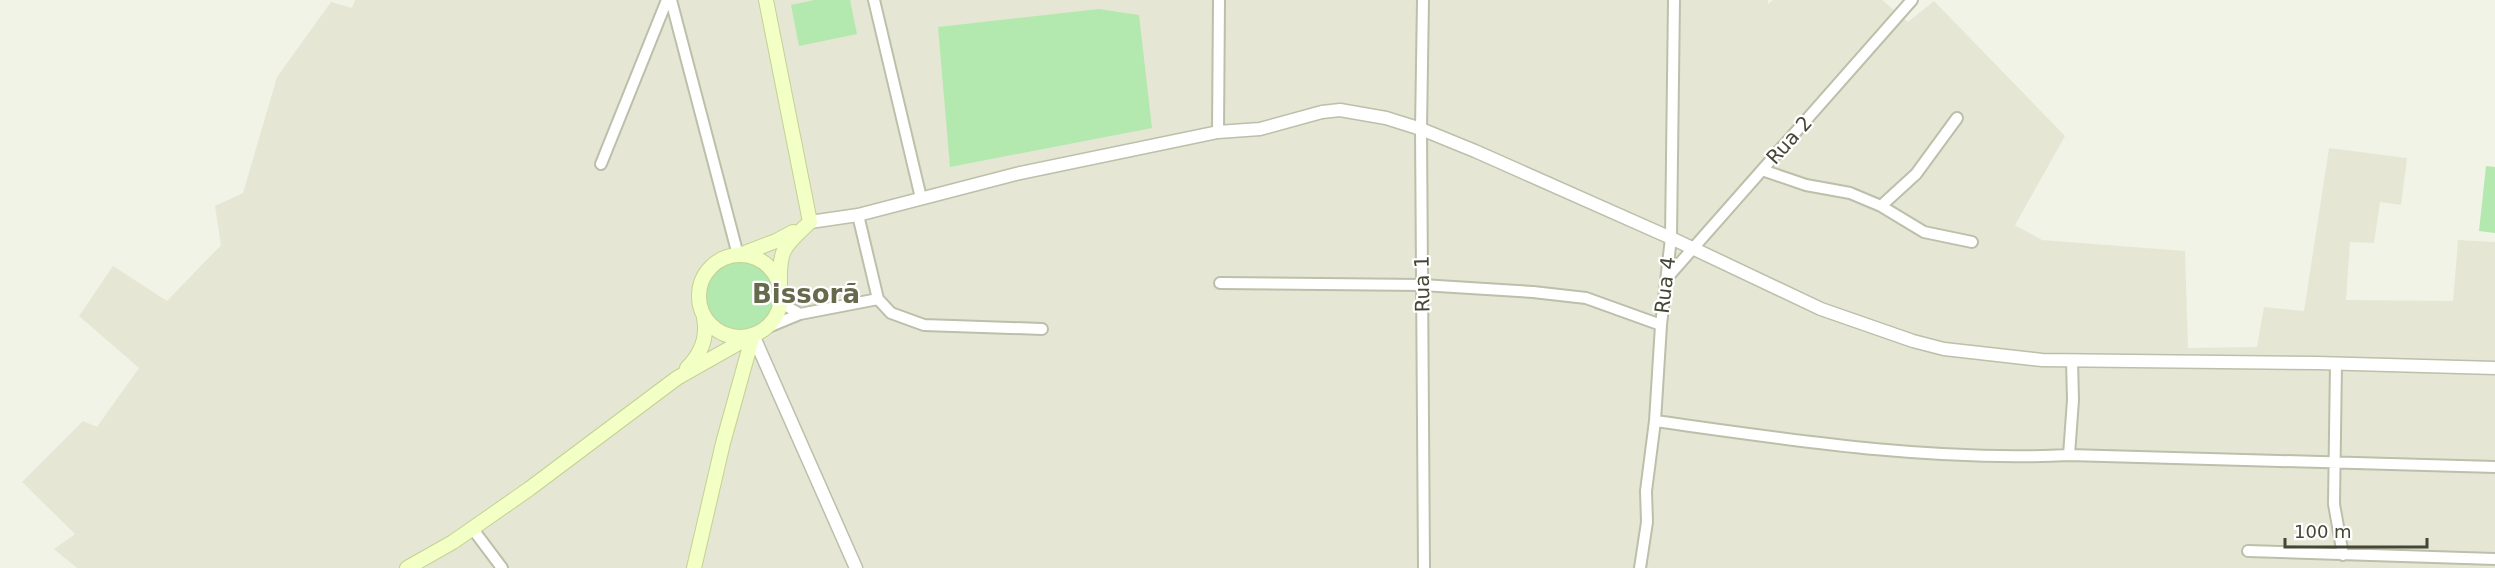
<svg xmlns="http://www.w3.org/2000/svg" width="2495" height="568" viewBox="0 0 2495 568" font-family="'DejaVu Sans',sans-serif">
  <style>
    .residential { fill: #e5e7d4 }
    .green { fill: #b3e8af }
    .lines { fill: none; stroke-linecap: round; stroke-linejoin: round }
    .minor-casing { stroke: #bcbfa9; stroke-width: 14 }
    .tertiary-casing { stroke: #bcbfa9; stroke-width: 15 }
    .secondary-casing { stroke: #c4d194; stroke-width: 16 }
    .minor { stroke: #fff; stroke-width: 10 }
    .tertiary { stroke: #fff; stroke-width: 12 }
    .secondary { stroke: #f2ffc5; stroke-width: 14 }
    .labels { text-anchor: middle; dominant-baseline: central; stroke-width: 4.5; stroke-linejoin: round; paint-order: stroke }
    .street-label { font-size: 20px; fill: #454635; stroke: #fff }
    .district-label { font-size: 26px; font-weight: bold; fill: #67694c; stroke: #fff }
  </style>
  <rect width="100%" height="100%" fill="#f1f3e6"/>
  <path class="residential" d="M355,0H1768V4L1773,0H1882L1908,22L1934,1L2065,136L2015,225L2042,240L2185,251L2188,348L2257,347L2264,307L2304,311L2329,148L2407,158L2401,205L2380,202L2374,243L2350,242L2346,300L2453,301L2458,240L2495,242V568H77L54,549L75,534L22,482L83,421L97,427L139,368L79,316L113,266L167,301L221,245L215,206L243,193L277,77L331,2L352,8Z"/>
  <path class="green" d="M814,0H850L857,34L799,46L791,5Z
    M1099,9L1139,15L1152,128L950,167L938,27Z
    M2486,166L2495,167V233L2479,231Z
    M706 296a34 34 0 1 1 68 0a34 34 0 1 1-68 0Z"/>
  <g class="lines">
    <defs>
      <path id="minor" d="M671,0L738,255
        M874,0L921,198
        M1423,0L1421,129L1424,568
        M1218,132L1219,0
        M601,164L667,0
        M1762,170L1806,185L1850,193L1881,206L1924,232L1972,242
        M1881,206L1916,174L1957,118
        M858,215L878,299L891,313L924,325L1042,329
        M1666,279L1912,0
        M1220,283L1422,285L1533,292L1586,298L1661,325
        M781,294L788,307L800,314
        M766,328L800,314L878,299
        M2336,364L2334,504L2343,555
        M1655,421C1791,440 1931,462 2069,455L2495,467
        M2069,455L2073,400L2072,360
        M472,528L502,568
        M2248,551L2495,559
        M1640,568L1647,522L1646,491L1655,421L1661,325L1671,238L1674,0"/>
      <path id="tertiary" d="M810,222L858,215L1016,174L1218,132L1260,129L1322,112L1340,110L1386,118L1421,129L1475,151L1671,238L1821,309L1913,341L1944,349L2042,360L2317,363L2495,368
        M753,335L856,568"/>
      <path id="secondary" d="M766,0L810,222
        M742,254L776,241L793,232
        M699 296a41 41 0 1 1 82 0a41 41 0 1 1-82 0Z
        M780,284C779,247 785,246 810,222
        M687,368C701,354 708,338 704,318
        M407,568L453,542L529,489L677,378L753,335
        M694,568L723,443L753,335"/>
    </defs>
    <use href="#minor" class="minor-casing"/>
    <use href="#tertiary" class="tertiary-casing"/>
    <use href="#secondary" class="secondary-casing"/>
    <use href="#minor" class="minor"/>
    <use href="#tertiary" class="tertiary"/>
    <use href="#secondary" class="secondary"/>
  </g>
  <g class="labels">
    <g class="street-label">
      <text transform="translate(1789 140) rotate(-48)">Rua 2</text>
      <text transform="translate(1422 284) rotate(-91)">Rua 1</text>
      <text transform="translate(1665 285) rotate(-83)">Rua 4</text>
    </g>
    <g class="district-label">
      <text x="806" y="294">Bissorã</text>
    </g>
  </g>
  <path d="M2285 538v9h142v-9" fill="none" stroke="#454635" stroke-width="3"/>
  <text x="2294" y="538" font-size="18" fill="#454635" stroke="#ffffff" stroke-width="4.5" paint-order="stroke">100 m</text>
</svg>
